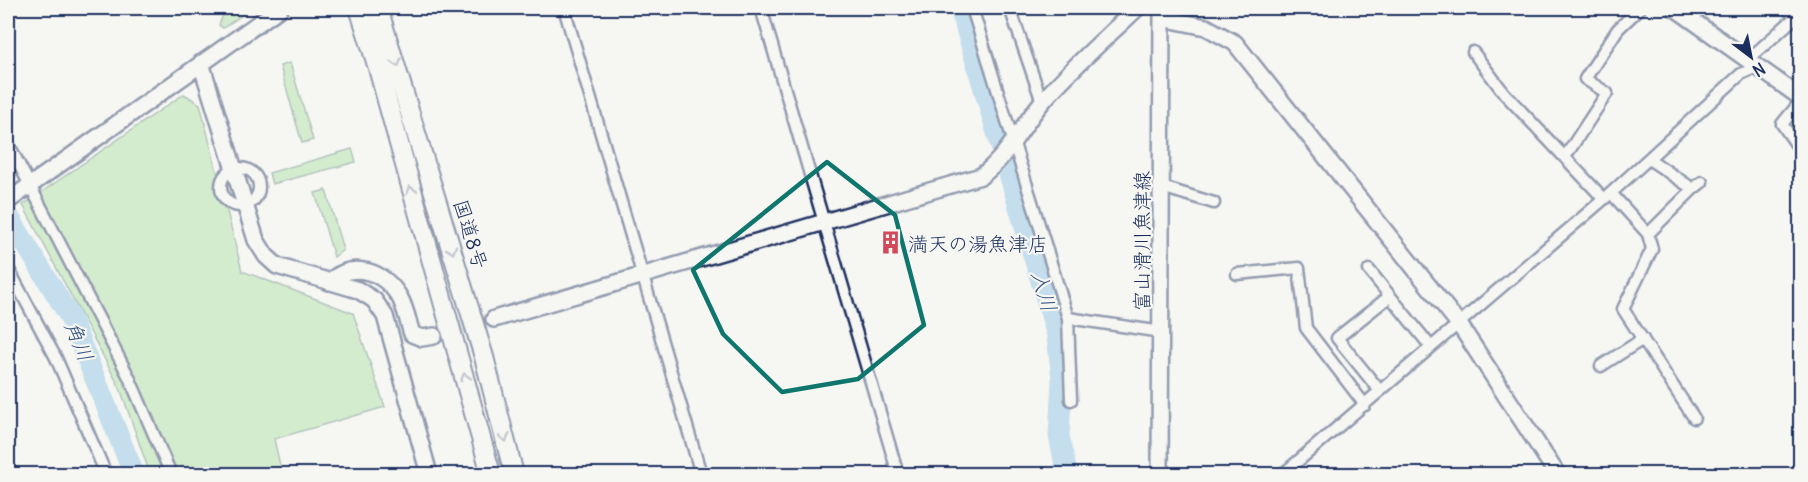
<svg xmlns="http://www.w3.org/2000/svg" width="1808" height="482" viewBox="0 0 1808 482" font-family="Delius,'Klee One',sans-serif">
  <style>
    .green { fill: #abe0a2; stroke: #638880; stroke-width: 1.5 }
    .lines { fill: none; stroke-linecap: round; stroke-linejoin: round }
    .river { stroke: #87c1e6; stroke-width: 21 }
    .secondary-tunnel { stroke: #caced4; stroke-width: 15; stroke-dasharray: 15 8; stroke-linecap: butt }
    .street-casing { stroke: #1b2f5e; stroke-width: 15 }
    .secondary-casing { stroke: #1b2f5e; stroke-width: 20 }
    .highway-casing { stroke: #1b2f5e; stroke-width: 22 }
    .street { stroke: #f6f6f2; stroke-width: 10 }
    .secondary { stroke: #f6f6f2; stroke-width: 15 }
    .highway { stroke: #f6f6f2; stroke-width: 18 }
    .oneway { stroke: #8892a8 }
    .marked { fill: none; stroke: #0f766e; stroke-width: 4.5; stroke-linejoin: round }
    .labels { text-anchor: middle; dominant-baseline: central; stroke-width: 4.5; stroke-linejoin: round; paint-order: stroke }
    .street-label { font-size: 20px; fill: #1b2f5e; stroke: #f6f6f2 }
    .poi-label { font-size: 20px; fill: #1b2f5e; stroke: #f6f6f2; text-anchor: start }
    .water-label { font-size: 21px; font-style: italic; fill: #365480; stroke: #f6f6f2 }
  </style>
  <rect width="100%" height="100%" fill="#f6f6f2"/>
  <filter id="ink" filterUnits="userSpaceOnUse"><feTurbulence type="fractalNoise" baseFrequency=".0167" numOctaves="2"/><feDisplacementMap in="SourceGraphic" scale="12" xChannelSelector="R" yChannelSelector="G"/><feConvolveMatrix kernelMatrix="1 2 1 2 8 2 1 2 1" color-interpolation-filters="sRGB"/></filter>
  <g filter="url(#ink)">
    <path class="green" d="M226,8H252L223,28L219,25Z
      M290,63L313,140L302,143L280,66Z
      M184,94L200,104L242,271L353,313L385,407L274,439L282,474H150L120,388L23,205Z
      M352,149L356,162L272,184L269,173Z
      M326,190L343,250L334,257L315,193Z"/>
    <g class="lines">
      <path class="river" d="M960,8L1057,335L1062,379L1059,436L1067,474
        M8,215L70,317L134,474"/>
      <path class="secondary-tunnel" d="M434,336L494,319"/>
      <defs>
        <path id="street" d="M564,8L701,474
          M761,8L898,474
          M972,8L1068,318L1162,332
          M1010,8L1042,102
          M1786,8L1797,17
          M1473,52L1504,93L1604,199
          M1749,59L1800,13
          M1800,102L1782,124L1800,150
          M8,143L129,377L171,474
          M1565,157L1607,93L1585,79L1618,29L1640,8
          M1649,159L1693,189L1702,182
          M221 187a19 19 0 1 1 38 0a19 19 0 1 1-38 0Z
          M1162,187L1214,203
          M1611,193L1648,234L1652,249L1623,309L1694,418
          M1648,234L1693,189
          M8,268L56,358L106,474
          M1369,270L1431,347
          M1237,274L1299,268L1306,328L1365,405
          M1068,318L1071,400
          M1601,366L1643,339
          M1380,391L1337,338L1390,296
          M1283,474L1611,193L1741,74L1759,66"/>
        <path id="secondary" d="M1675,8L1800,97
          M1162,18L1206,27L1235,43L1459,324L1557,474
          M201,63L256,240L266,256L277,266L358,290L374,300L385,316L429,474
          M8,201L280,8
          M329,282C353,260 384,271 400,298C406,309 408,322 412,334L422,338L434,336
          M494,319L981,176C1008,156 1021,127 1042,102C1071,68 1106,38 1137,8
          M1160,474L1162,10"/>
        <path id="highway" d="M359,8L378,68L491,474
          M378,8L484,357L514,474"/>
      </defs>
      <use href="#street" class="street-casing"/>
      <use href="#secondary" class="secondary-casing"/>
      <use href="#highway" class="highway-casing"/>
      <use href="#street" class="street"/>
      <use href="#secondary" class="secondary"/>
      <use href="#highway" class="highway"/>
    </g>
    <defs><path id="oneway-chevron" d="M-2-3.5L2.5 0L-2 3.5" fill="none" stroke-width="1.6" stroke-linecap="round" stroke-linejoin="round" transform="scale(1.5)"/></defs>
    <g class="oneway">
      <use href="#oneway-chevron" transform="translate(397 63) rotate(73)"/>
      <use href="#oneway-chevron" transform="translate(411 190) rotate(-107)"/>
      <use href="#oneway-chevron" transform="translate(452 250) rotate(73)"/>
      <use href="#oneway-chevron" transform="translate(465 377) rotate(-106)"/>
      <use href="#oneway-chevron" transform="translate(505 438) rotate(76)"/>
    </g>
  </g>
  <path d="M0 0H1808V482H0ZM827,162L895,215L924,325L858,379L782,392L723,334L693,270Z" fill="#f6f6f2" fill-opacity=".55" fill-rule="evenodd"/>
  <path class="marked" d="M827,162L895,215L924,325L858,379L782,392L723,334L693,270Z"/>
  <defs>
    <symbol id="building-bare" viewBox="-9 -9 18 18"><path d="M-4-6H4V6H1V3H-1V6H-4ZM-2.5-4.3h1.7v1.8h-1.7ZM.8-4.3h1.7v1.8H.8ZM-2.5-1h1.7V.8h-1.7ZM.8-1h1.7V.8H.8Z" fill="#d1495b" stroke="#f6f6f2" stroke-width="2.5" paint-order="stroke"/></symbol>
  </defs>
  <g fill-rule="evenodd">
    <use href="#building-bare" x="874" y="226" width="33" height="33"/>
  </g>
  <g class="labels">
    <g class="street-label">
      <text transform="translate(471 234) rotate(73)">国道8号</text>
      <text transform="translate(1141 241) rotate(-90)">富山滑川魚津線</text>
    </g>
    <g class="poi-label">
      <text x="908" y="243">満天の湯魚津店</text>
    </g>
    <g class="water-label">
      <text transform="translate(1044 291) rotate(73)">入川</text>
      <text transform="translate(79 341) rotate(67)">角川</text>
    </g>
  </g>
  <rect width="1808" height="482" fill="none" stroke="#f6f6f2" stroke-width="30"/>
  <rect x="15" y="15" width="1778" height="452" fill="none" stroke="#1b2f5e" stroke-width="2" filter="url(#ink)"/>
  <g transform="translate(1751 57) rotate(148)" stroke="#f6f6f2" stroke-width="4.5" paint-order="stroke">
  <path d="M0-4.5L10 22L0 15L-10 22Z" fill="#1b2f5e"/>
  <text y="-9" font-size="16" font-weight="bold" text-anchor="middle" fill="#1b2f5e">N</text>
  </g>
</svg>
